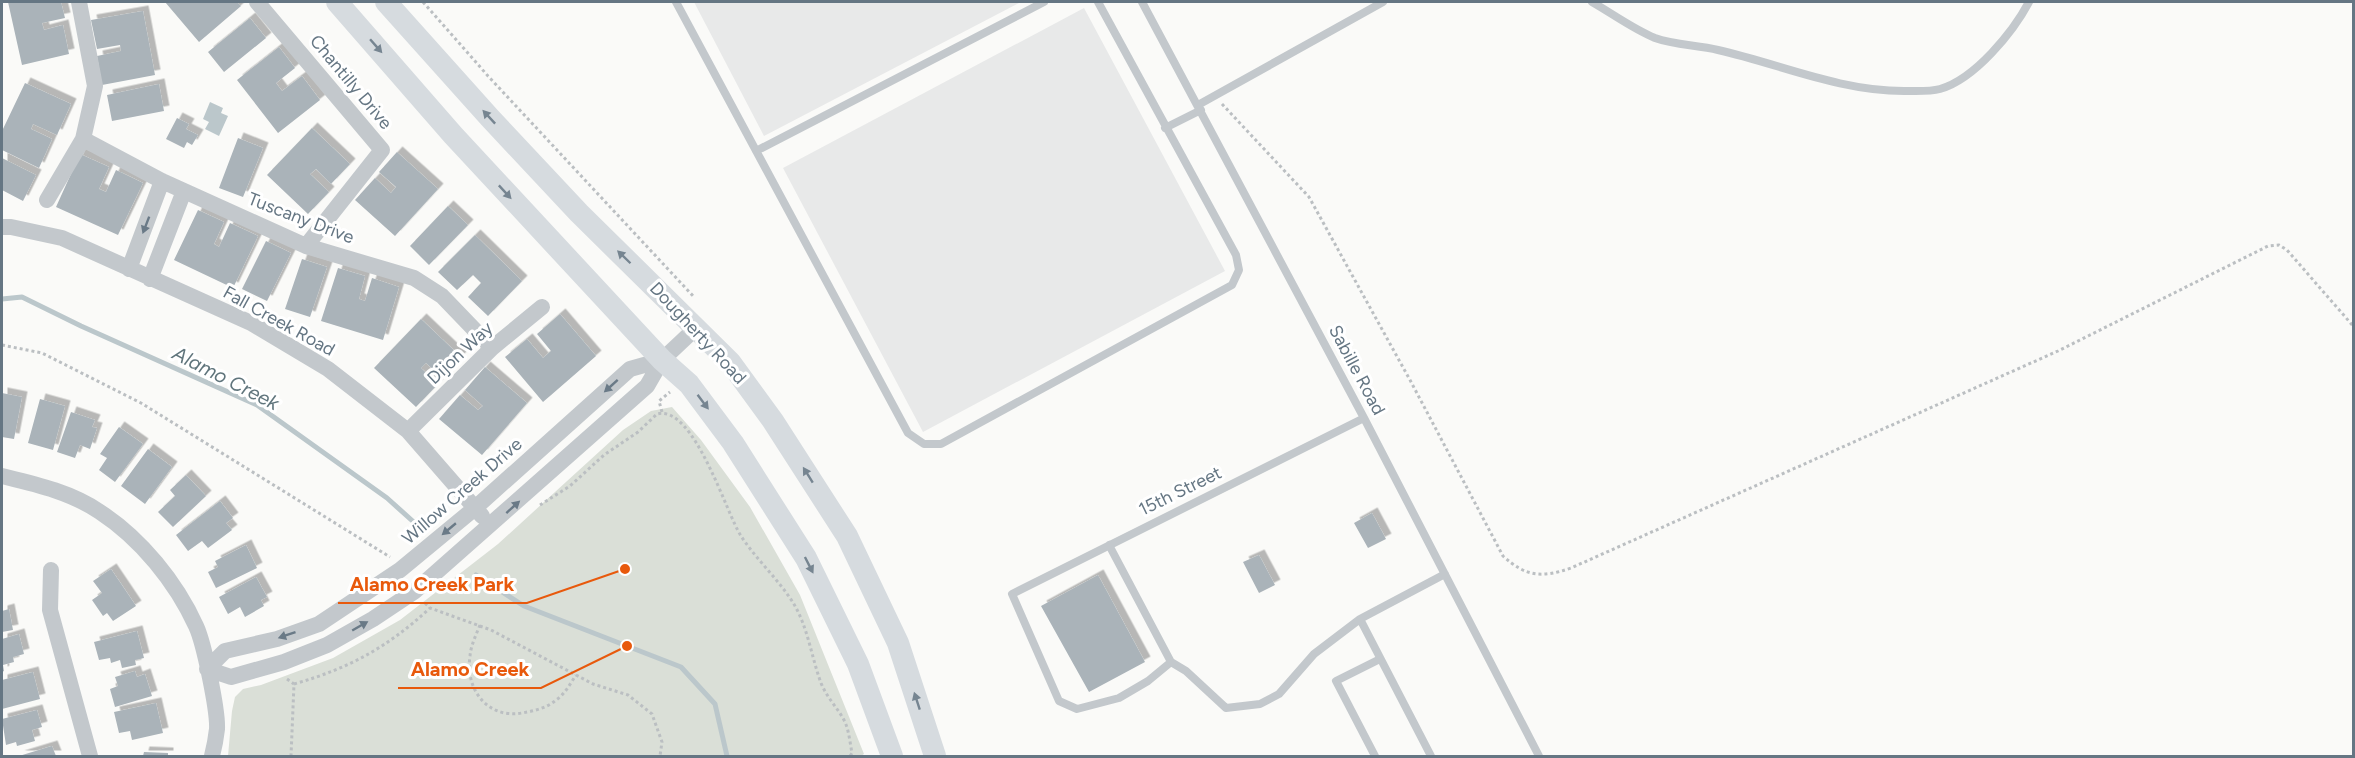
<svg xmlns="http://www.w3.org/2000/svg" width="2355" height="758" viewBox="0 0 2355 758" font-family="Figtree,sans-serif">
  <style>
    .built { fill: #e8e9e9 }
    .green { fill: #dadfd7 }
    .water { fill: #bbc7cb }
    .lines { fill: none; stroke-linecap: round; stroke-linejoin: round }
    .stream { stroke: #bbc7cb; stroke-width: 5 }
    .building { fill: #aab3b9; filter: url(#shadow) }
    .path { stroke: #bbbfc2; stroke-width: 3; stroke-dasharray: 3 3; stroke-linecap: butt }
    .service { stroke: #c3c8cc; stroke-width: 8 }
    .minor { stroke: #c3c8cc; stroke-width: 16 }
    .secondary { stroke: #d6dbdf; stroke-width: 22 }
    .oneway { fill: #768591 }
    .oneway2 { fill: #6a7a87 }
    .labels { text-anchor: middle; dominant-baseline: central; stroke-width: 6; stroke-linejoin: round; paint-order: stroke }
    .street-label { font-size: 18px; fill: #657683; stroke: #fff }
    .water-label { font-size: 20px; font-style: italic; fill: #60757c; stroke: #fff }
    .leader { fill: none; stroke: #e8590c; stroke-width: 2 }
    .callout-dot { fill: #e8590c; stroke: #fff; stroke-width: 2 }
    .callout-label { font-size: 20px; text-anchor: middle; font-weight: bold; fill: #e8590c; stroke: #fff; stroke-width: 6; stroke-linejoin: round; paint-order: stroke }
  </style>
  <defs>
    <filter id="shadow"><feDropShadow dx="5.5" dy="-5.5" stdDeviation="0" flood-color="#0004"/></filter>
  </defs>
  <rect width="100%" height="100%" fill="#fafaf8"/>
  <path class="built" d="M694,2H1021L764,136Z
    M1084,8L1225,271L923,432L783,168Z"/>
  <path class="green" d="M672,407L701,440L750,507L800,595L864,754L861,756H228L232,711L235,697L243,689L261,685L333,658L400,620L498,544L623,430L651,411Z"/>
  <path class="water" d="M210,102L223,108L221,113L228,116L219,136L205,129L209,122L203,119Z"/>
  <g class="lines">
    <path class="stream" d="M2,299L22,297L81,326L257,405L387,498L417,525
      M476,575L524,606L681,667L715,704L727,756"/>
  </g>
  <path class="building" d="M8,2H61L65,18L42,23L44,30L63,25L69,54L22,65Z
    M165,2H237L241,6L199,42Z
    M143,11L155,75L102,85L97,56L121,51L120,45L97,49L91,20Z
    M250,18L266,38L224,72L208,52Z
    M279,47L295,68L276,83L282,91L302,76L320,100L278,133L237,80Z
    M25,83L71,104L57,135L33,124L31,129L52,139L39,168L2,150V131Z
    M159,84L164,111L112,121L107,95Z
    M177,118L189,124L186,129L198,135L192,145L187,142L184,148L166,139Z
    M312,128L350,164L331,184L316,169L310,174L329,192L308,214L267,175Z
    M238,138L263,148L243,197L219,188Z
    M397,152L438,189L395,236L355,200L375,178L391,193L396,187L379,172Z
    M80,154L109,167L99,189L106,192L116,170L143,183L118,235L56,207Z
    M2,158L36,175L23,201L2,190Z
    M448,206L468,225L429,265L410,246Z
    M198,210L224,222L214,244L219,247L230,223L258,236L233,288L174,260Z
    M475,235L522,281L488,316L468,297L481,283L473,275L457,290L438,272Z
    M266,241L291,253L267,301L242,289Z
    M302,259L327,267L310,317L285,309Z
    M338,268L365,276L359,299L365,301L372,278L399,287L383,340L321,321Z
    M560,314L596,356L543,402L505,357L527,339L543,358L551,351L537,334Z
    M421,319L461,357L441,377L426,363L421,368L438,384L416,407L374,368Z
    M485,367L527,403L482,455L439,419L460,395L478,410L483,406L465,390Z
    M2,393L22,397L14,439L2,437Z
    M40,399L65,406L53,450L28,443Z
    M71,412L95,420L92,427L97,428L90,449L80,445L75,458L57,452Z
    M119,427L143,444L115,482L99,470L107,458L100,454Z
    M148,449L172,467L145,504L121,486Z
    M186,475L206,496L173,527L158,512L175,496L170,490Z
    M220,501L233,518L226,523L232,530L208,548L202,541L188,551L176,535Z
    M1372,513L1386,539L1368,548L1354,523Z
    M246,545L257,568L216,588L208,572L218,567L215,561Z
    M1259,555L1275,585L1259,593L1243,562Z
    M111,569L136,606L113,621L107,613L103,616L92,600L102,593L93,581Z
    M1098,575L1145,662L1089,692L1041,606Z
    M256,577L267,597L261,600L264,606L245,617L240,607L228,614L219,597Z
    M9,609L13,630L2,632V611Z
    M137,631L144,658L135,660L136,665L122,668L120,660L111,663L110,658L99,660L94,642Z
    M19,634L24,654L13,657L14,662L3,665L4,671L2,672V639Z
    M135,671L137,677L145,674L152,696L115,707L110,689L118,686L115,677Z
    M33,672L40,699L2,709V680Z
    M156,703L163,733L132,740L130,731L119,733L114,712Z
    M37,710L42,727L32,730L35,741L17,746L16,742L6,745L2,719Z
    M52,746L56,756H19Z
    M144,752L168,753V756H143Z"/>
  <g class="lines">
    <path class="path" d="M423,2L488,76L694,297
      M1222,104L1309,197L1410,380L1503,556C1526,577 1542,578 1571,568L2058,351L2268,246L2279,245L2287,250L2354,327
      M2,345L42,353L141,403L390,557
      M662,412L659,401L670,392
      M540,505L570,486L604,455L638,432L657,414C694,404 726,513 741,536C756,559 777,578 792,601C808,626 811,656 821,683C827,698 838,708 845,722C849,731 850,743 852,753L850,756
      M425,603L430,608L491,630L593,684L628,695L652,714L662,742L660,756
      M480,625C476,635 471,645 470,656C465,689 487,719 522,713C534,711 547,708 556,700C565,694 570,684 576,675
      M287,679L294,684L291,756
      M294,684C350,668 388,647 430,608"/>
    <path class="service" d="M676,2L908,433L924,444H941L1232,285L1239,270L1236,255L1098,2
      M1142,2L1364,418L1539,756
      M1592,2C1613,14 1633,29 1655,38C1674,45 1697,45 1718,50C1780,64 1839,91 1904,91C1915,91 1929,92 1940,89C1975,79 2013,32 2029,2
      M1198,105L1383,2
      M1165,128L1201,110
      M756,151L1044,2
      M1109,545L1171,662L1186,671L1226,708L1260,704L1279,694L1314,654L1360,619L1445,574
      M1360,619L1431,756
      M1171,662L1148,681L1119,698L1077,709L1059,701L1012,594L1364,418
      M1375,756L1336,681L1380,659"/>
    <path class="minor" d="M257,2L382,150L306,246
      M83,139L162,181L306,246L414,278L442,296L492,348
      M47,200L83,139L95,86L79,2
      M2,227H11L62,238L251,323L328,369L408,431L482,516
      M129,269L162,181
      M150,279L184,191
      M662,360L630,369L475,508L400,570L319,624L277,639L225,651L207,669L231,677L284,662L327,645L373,619L415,591L647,386L662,360L696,328
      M408,431L492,348L542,307
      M2,476C35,484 71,492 100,512C141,539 176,582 196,626C204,643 218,711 217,729C216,738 214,748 212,756
      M51,570L50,610L90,756"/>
    <path class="secondary" d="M337,2L453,135L662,360L689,384L733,443L806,558L858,664L892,756
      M386,2L490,118L579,213L730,362L773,421L847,536L898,643L935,756"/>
  </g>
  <defs><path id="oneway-solid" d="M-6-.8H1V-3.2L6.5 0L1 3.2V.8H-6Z" transform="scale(1.5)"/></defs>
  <g class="oneway">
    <use href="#oneway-solid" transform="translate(376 46) rotate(49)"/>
    <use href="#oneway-solid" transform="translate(489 117) rotate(-133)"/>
    <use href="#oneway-solid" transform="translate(505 192) rotate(47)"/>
    <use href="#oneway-solid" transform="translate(624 257) rotate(-136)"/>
    <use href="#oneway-solid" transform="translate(703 402) rotate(53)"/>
    <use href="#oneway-solid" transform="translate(808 475) rotate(-122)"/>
    <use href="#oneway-solid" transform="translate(809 565) rotate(63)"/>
    <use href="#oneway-solid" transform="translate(917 701) rotate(-108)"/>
  </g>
  <g class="oneway2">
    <use href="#oneway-solid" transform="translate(146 225) rotate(111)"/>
    <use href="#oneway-solid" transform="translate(611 386) rotate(138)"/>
    <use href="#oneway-solid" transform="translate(513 507) rotate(-42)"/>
    <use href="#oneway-solid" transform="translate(449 529) rotate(140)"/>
    <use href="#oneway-solid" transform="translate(360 626) rotate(-30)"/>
    <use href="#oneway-solid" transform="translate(287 635) rotate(161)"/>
  </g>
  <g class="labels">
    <g class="street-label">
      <text transform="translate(351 82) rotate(50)">Chantilly Drive</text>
      <text transform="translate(301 218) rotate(21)">Tuscany Drive</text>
      <text transform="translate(279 321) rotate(29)">Fall Creek Road</text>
      <text transform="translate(698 333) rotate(47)">Dougherty Road</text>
      <text transform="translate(460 353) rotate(-43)">Dijon Way</text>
      <text transform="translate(1357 370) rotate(62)">Sabille Road</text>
      <text transform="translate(462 491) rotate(-41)">Willow Creek Drive</text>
      <text transform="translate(1180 491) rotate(-26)">15th Street</text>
    </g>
    <g class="water-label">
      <text transform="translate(226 378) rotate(27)">Alamo Creek</text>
    </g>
  </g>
  <path class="leader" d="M625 569L527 603H338M627 646L541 688H398"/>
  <g class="callout-dot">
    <circle cx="625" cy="569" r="6"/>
    <circle cx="627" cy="646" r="6"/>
  </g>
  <g class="callout-label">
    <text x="432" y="591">Alamo Creek Park</text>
    <text x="470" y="676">Alamo Creek</text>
  </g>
  <rect width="2355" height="758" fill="none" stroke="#657683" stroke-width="6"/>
</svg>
